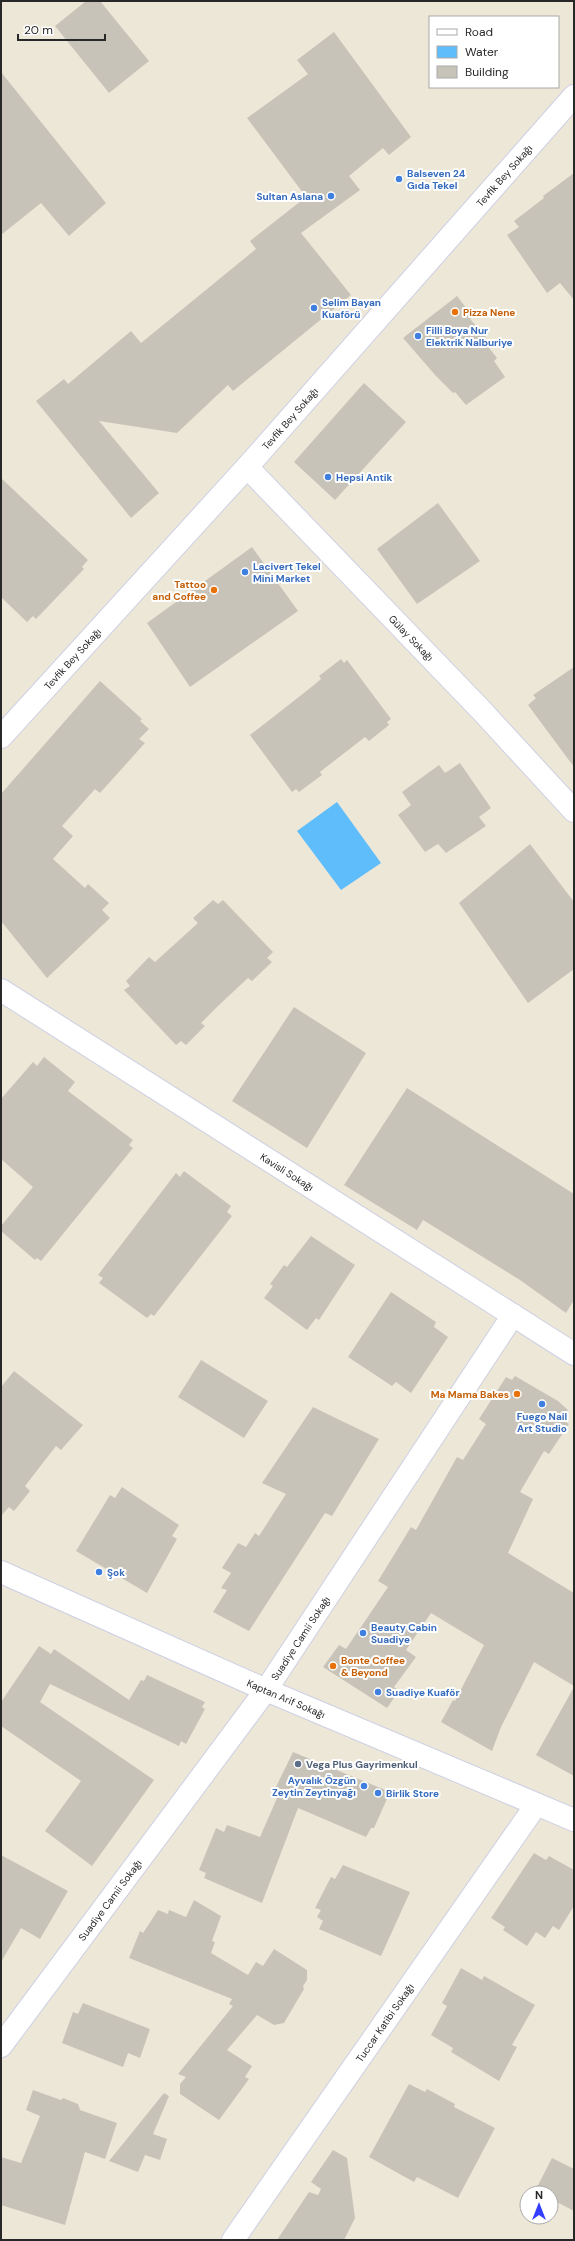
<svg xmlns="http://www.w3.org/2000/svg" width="575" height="2241" viewBox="0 0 575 2241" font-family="'DM Sans',sans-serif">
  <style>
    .water { fill: #5fbdfb }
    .building { fill: #c8c3b8 }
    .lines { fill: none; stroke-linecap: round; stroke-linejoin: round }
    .street-casing { stroke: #cdcfe4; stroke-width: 24 }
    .secondary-casing { stroke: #cdcfe4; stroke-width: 24 }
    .street { stroke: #fff; stroke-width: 22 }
    .secondary { stroke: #fff; stroke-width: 22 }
    .shop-dot { fill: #3f7fe0; stroke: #fff; stroke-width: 1.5 }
    .food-dot { fill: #e8710a; stroke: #fff; stroke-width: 1.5 }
    .service-dot { fill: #5c6f8a; stroke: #fff; stroke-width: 1.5 }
    .labels { text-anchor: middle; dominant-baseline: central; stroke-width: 4; stroke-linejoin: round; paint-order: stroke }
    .shop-label { font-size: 10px; font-weight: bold; fill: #366cbe; stroke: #fff; text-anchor: start }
    .street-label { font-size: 10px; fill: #282828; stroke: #fff }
    .food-label { font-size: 10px; font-weight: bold; fill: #c56008; stroke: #fff; text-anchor: start }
    .service-label { font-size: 10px; font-weight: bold; fill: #4e5e75; stroke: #fff; text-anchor: start }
  </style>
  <rect width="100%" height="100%" fill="#ede7d8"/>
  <path class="water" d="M337,802L381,863L341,890L297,831Z"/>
  <path class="building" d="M86,1H100L149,61L109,93L55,26Z
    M334,32L411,137L389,155L383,148L349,176L360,190L301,233L351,295L233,391L228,385L177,433L99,421L159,493L131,518L36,401L64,379L68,384L131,331L141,343L256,249L250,241L306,197L247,118L308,74L297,60Z
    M1,72L106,203L69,236L41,203L1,235Z
    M574,173V300L560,283L547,293L507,235L519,227L514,221L544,198L543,196Z
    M457,296L473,317L470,319L486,337L482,339L497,358L494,361L505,377L466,405L455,392L453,393L436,376L403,338Z
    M364,383L406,422L335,500L294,462Z
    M1,478L88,560L82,567L84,569L36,619L33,616L27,622L1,597Z
    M438,503L480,561L417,604L377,549Z
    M252,547L298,611L190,687L147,623Z
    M341,659L344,663L347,660L391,719L387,722L389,725L369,741L365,737L320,772L322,775L299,792L296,789L292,792L250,735L309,689L321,679L319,676Z
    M574,667V767L528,705L536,698L533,695Z
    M100,681L142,719L140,721L149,729L139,739L145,743L100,793L95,789L62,826L73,836L53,859L85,888L88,884L109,903L102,910L110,918L47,978L1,921V794Z
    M460,763L491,808L479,817L486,826L446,853L438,844L425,852L398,815L411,805L402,792L439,765L445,773Z
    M530,844L574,902V969L528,1003L459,903Z
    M213,900L218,904L223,900L273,952L267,958L272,962L252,981L248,978L218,1006L201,1023L205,1026L186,1045L181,1041L176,1045L124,990L130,986L126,981L149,957L155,962L198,923L193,918Z
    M294,1007L366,1053L307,1148L232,1101Z
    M44,1057L75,1082L68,1091L133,1140L129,1145L133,1148L41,1261L37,1258L35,1260L1,1231V1226L33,1187L1,1159V1099L33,1062L37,1066Z
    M407,1088L574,1194V1300L566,1313L520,1280L423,1220L417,1230L344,1185Z
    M184,1171L231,1206L227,1212L232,1216L154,1316L151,1314L147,1318L99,1283L103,1278L98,1275L176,1173L180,1177Z
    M311,1236L355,1265L319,1320L316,1318L307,1330L264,1298L273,1286L270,1284L284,1265L287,1267Z
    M391,1292L436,1322L434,1327L448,1337L411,1393L396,1382L392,1386L348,1357Z
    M201,1360L268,1401L244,1438L178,1397Z
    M14,1371L83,1425L61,1450L56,1446L25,1486L30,1491L14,1511L9,1507L1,1516V1387Z
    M515,1376L558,1401L568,1410L563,1420L569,1424L549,1454L544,1451L520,1492L533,1499L508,1553L574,1593V1686L534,1662L501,1727L492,1751L441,1722L453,1700L455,1701L484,1645L431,1613L406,1650L416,1657L394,1687L399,1691L387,1708L323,1667L339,1645L346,1649L388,1587L378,1581L411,1527L416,1530L457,1457L463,1460L486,1424L479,1419L506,1377L512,1380Z
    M313,1407L379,1439L332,1516L325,1513L249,1631L213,1612L227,1590L221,1588L231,1573L222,1568L238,1543L246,1547L255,1533L259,1536L286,1494L262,1483Z
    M122,1487L179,1525L172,1536L177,1539L147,1593L76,1551L110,1495L115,1498Z
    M39,1646L51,1654L54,1649L129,1700L141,1680L144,1681L147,1675L205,1702L202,1707L205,1709L186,1744L181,1741L179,1746L50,1684L40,1702L154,1780L92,1866L45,1831L81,1781L1,1726V1702Z
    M574,1687V1776L536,1755Z
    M293,1752L390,1792L374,1828H371L366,1837L298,1808L262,1903L204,1878L206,1873L199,1870L216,1828L224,1832L227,1825L260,1837L281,1789L276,1787Z
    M534,1853L546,1860L549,1856L574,1870V1906L559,1930L553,1926L545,1938L536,1932L527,1946L503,1930L505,1927L491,1918Z
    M1,1855L68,1891L40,1939L21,1928L1,1962Z
    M343,1865L410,1892L381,1956L319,1929L323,1921L317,1917L321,1910L315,1908L331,1877L335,1879Z
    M194,1900L221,1916L212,1941L215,1942L211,1953L248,1975L256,1962L263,1966L274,1949L307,1970V1980L303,1986L304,1989L284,2023L274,2025L257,2015L227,2050L252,2066L245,2077L249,2079L219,2120L180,2094V2084L186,2077L178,2074L233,2006L229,2004L232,1999L129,1958L140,1931L143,1933L158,1910L168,1914L169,1910L186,1917Z
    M461,1968L482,1980L484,1976L535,2005L512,2045L517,2047L499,2081L451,2052L453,2048L431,2035L447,2006L442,2003Z
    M83,2003L150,2029L140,2058L128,2053L123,2067L62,2043L73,2012L78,2014Z
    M409,2084L425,2092L427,2089L455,2104L454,2107L495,2128L458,2198L417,2177L414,2182L369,2157Z
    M33,2090L61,2100L63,2098L78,2104L80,2110L117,2123L105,2159L85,2152L65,2225L1,2205V2157L21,2163L40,2116L26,2110Z
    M164,2093L169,2096L153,2134L167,2139L160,2160L145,2155L138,2172L109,2161Z
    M333,2150L347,2158L355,2218L344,2240H277L309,2192L318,2195L321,2189L311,2182Z
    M552,2158L574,2169V2211L551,2199V2193H539L535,2191Z"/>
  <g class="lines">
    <defs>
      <g id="street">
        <path id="s1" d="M247,467L482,711L574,811"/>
        <path id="s2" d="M1,737L247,467L574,96"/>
        <path id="s3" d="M1,990L574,1354"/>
        <path id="s4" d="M1,2046L266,1690L513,1315"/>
        <path id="s5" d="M233,2240L536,1805"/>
      </g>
      <g id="secondary">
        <path id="s6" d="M1,1572L266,1690L574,1820"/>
      </g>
    </defs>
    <use href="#street" class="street-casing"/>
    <use href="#secondary" class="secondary-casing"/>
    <use href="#street" class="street"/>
    <use href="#secondary" class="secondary"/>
  </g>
  <g class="shop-dot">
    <circle cx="399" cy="179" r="4"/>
    <circle cx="331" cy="196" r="4"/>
    <circle cx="314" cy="308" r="4"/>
    <circle cx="418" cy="336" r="4"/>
    <circle cx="328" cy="477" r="4"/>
    <circle cx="245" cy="572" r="4"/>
    <circle cx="542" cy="1404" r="4"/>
    <circle cx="99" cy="1572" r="4"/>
    <circle cx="363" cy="1633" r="4"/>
    <circle cx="378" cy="1692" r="4"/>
    <circle cx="364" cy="1786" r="4"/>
    <circle cx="378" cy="1793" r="4"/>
  </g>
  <g class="food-dot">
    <circle cx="455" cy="312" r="4"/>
    <circle cx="214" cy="590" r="4"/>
    <circle cx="517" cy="1394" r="4"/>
    <circle cx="333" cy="1666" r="4"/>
  </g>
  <circle class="service-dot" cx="298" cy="1764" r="4"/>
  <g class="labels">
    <g class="shop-label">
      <text x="407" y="173">Balseven 24<tspan x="407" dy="12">Gıda Tekel</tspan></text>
      <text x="323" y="196" text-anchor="end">Sultan Aslana</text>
      <text x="322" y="302">Selim Bayan<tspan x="322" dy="12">Kuaförü</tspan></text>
      <text x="426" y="330">Filli Boya Nur<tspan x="426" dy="12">Elektrik Nalburiye</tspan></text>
      <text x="336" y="477">Hepsi Antik</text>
      <text x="253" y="566">Lacivert Tekel<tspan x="253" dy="12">Mini Market</tspan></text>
      <text x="542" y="1416" text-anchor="middle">Fuego Nail<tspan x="542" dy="12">Art Studio</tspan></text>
      <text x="107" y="1572">Şok</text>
      <text x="371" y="1627">Beauty Cabin<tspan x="371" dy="12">Suadiye</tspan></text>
      <text x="386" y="1692">Suadiye Kuaför</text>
      <text x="356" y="1780" text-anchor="end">Ayvalık Özgün<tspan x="356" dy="12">Zeytin Zeytinyağı</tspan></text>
      <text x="386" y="1793">Birlik Store</text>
    </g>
    <g class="street-label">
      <text stroke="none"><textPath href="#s2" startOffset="754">Tevfik Bey Sokağı</textPath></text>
      <text stroke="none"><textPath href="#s2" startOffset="430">Tevfik Bey Sokağı</textPath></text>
      <text stroke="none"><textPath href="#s1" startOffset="237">Gülay Sokağı</textPath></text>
      <text stroke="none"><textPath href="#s2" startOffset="106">Tevfik Bey Sokağı</textPath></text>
      <text stroke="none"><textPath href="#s3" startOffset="339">Kavisli Sokağı</textPath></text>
      <text stroke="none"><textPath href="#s4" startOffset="506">Suadiye Camii Sokağı</textPath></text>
      <text stroke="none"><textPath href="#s6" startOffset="312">Kaptan Arif Sokağı</textPath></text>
      <text stroke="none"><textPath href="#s4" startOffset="182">Suadiye Camii Sokağı</textPath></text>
      <text stroke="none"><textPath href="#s5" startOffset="265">Tuccar Katibi Sokağı</textPath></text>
    </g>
    <g class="food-label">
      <text x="463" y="312">Pizza Nene</text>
      <text x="206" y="584" text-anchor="end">Tattoo<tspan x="206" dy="12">and Coffee</tspan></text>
      <text x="509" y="1394" text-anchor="end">Ma Mama Bakes</text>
      <text x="341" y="1660">Bonte Coffee<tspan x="341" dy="12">&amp; Beyond</tspan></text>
    </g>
    <g class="service-label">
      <text x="306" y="1764">Vega Plus Gayrimenkul</text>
    </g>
  </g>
  <rect width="575" height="2241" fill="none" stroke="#282828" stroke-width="4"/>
  <rect x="429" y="16" width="130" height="72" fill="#ffffff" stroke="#a9a9a9"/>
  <rect x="437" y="29" width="20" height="6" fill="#ffffff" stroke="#a9a9a9"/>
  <text x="465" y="36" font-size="12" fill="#282828">Road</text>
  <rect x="437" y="46" width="20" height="12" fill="#5fbdfb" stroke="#a9a9a9"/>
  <text x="465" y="56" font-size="12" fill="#282828">Water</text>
  <rect x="437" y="66" width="20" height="12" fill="#c8c3b8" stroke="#a9a9a9"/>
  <text x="465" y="76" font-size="12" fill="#282828">Building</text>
  <g transform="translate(539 2205)"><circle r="19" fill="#ffffff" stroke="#a9a9a9"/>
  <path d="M0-3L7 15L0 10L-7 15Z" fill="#333eff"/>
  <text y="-6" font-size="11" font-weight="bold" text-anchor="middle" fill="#282828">N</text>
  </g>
  <path d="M18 34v6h87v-6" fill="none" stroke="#282828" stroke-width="2"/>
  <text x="24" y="34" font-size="12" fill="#282828" stroke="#ffffff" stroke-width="3" paint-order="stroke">20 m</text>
</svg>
